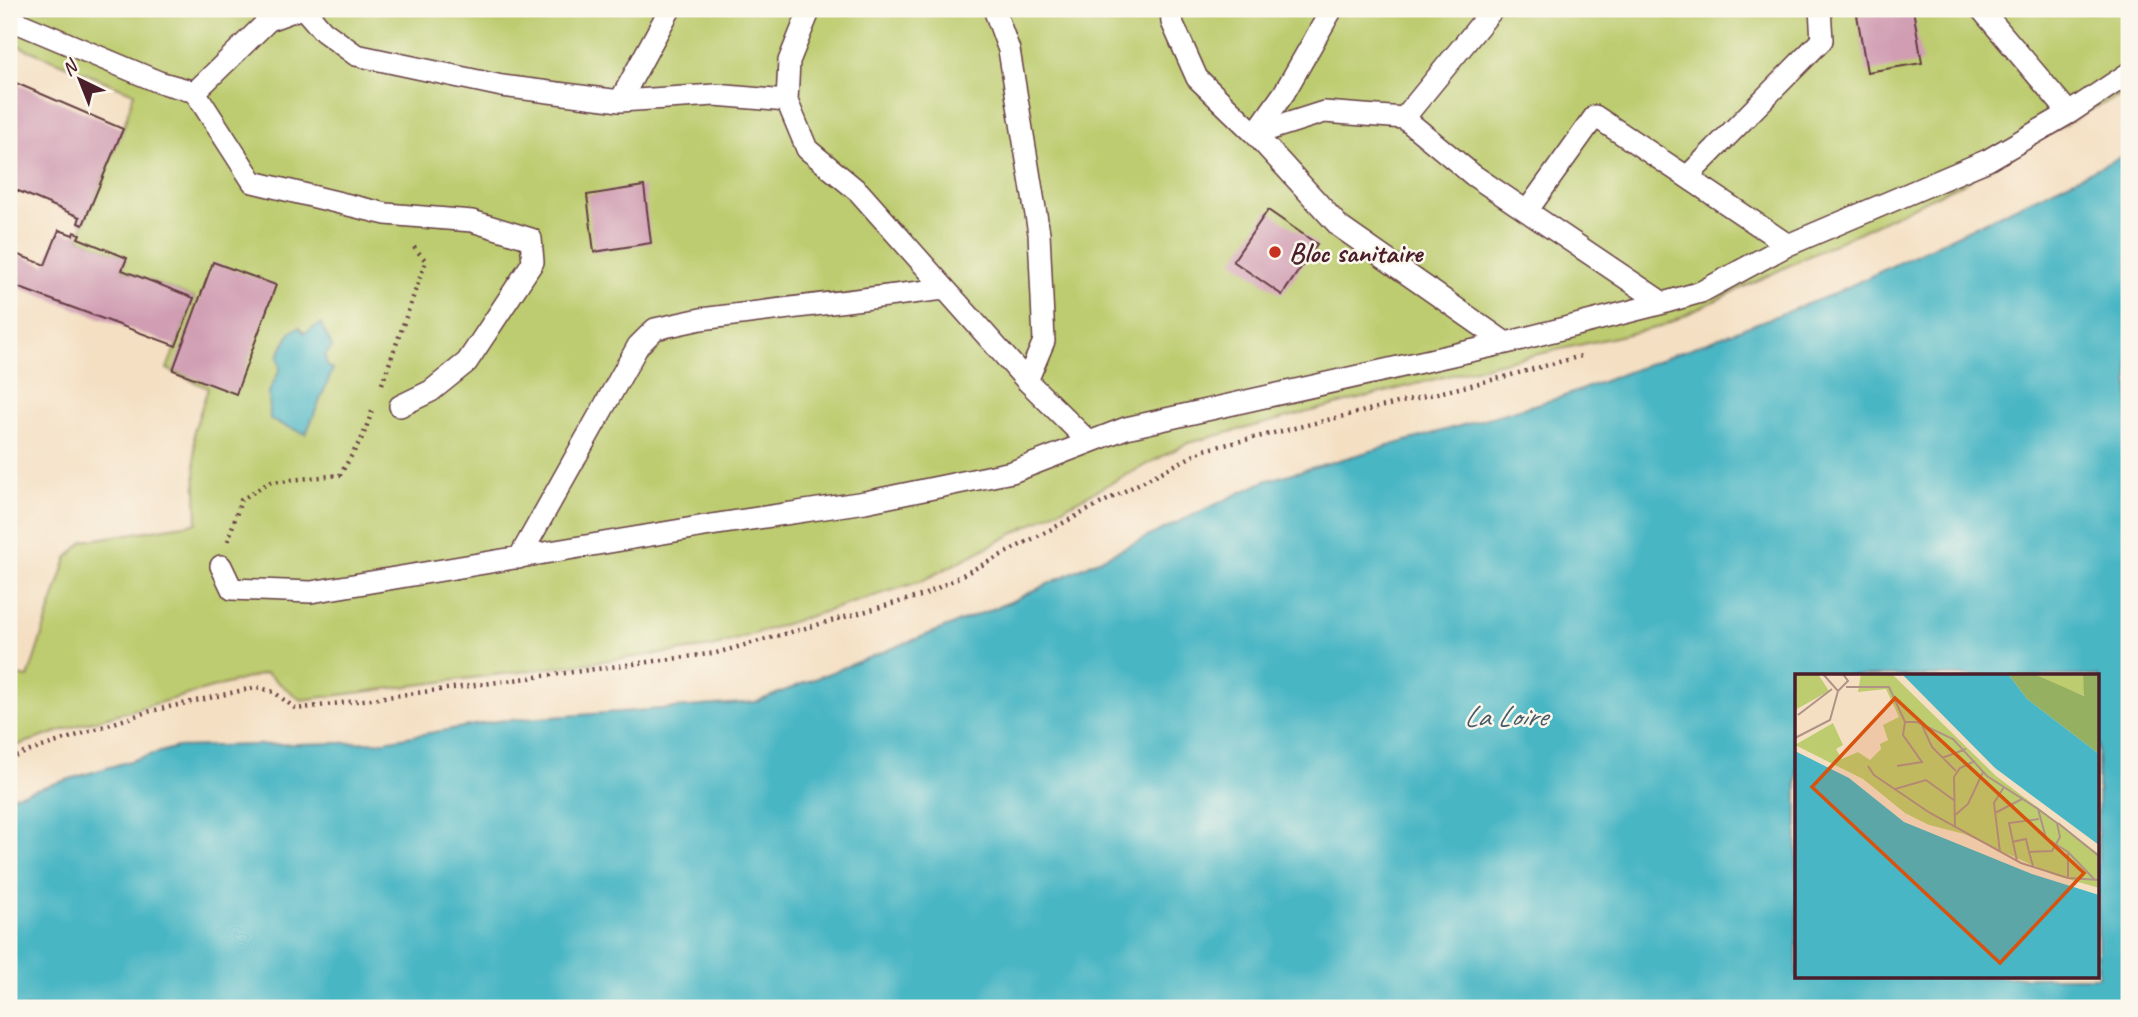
<svg xmlns="http://www.w3.org/2000/svg" width="2138" height="1017" viewBox="0 0 2138 1017" font-family="Caveat,sans-serif">
  <style>
    .green { fill: #bdcc6f; stroke: #84764d; stroke-width: 2 }
    .water { fill: #48b6c4; stroke: #496a78; stroke-width: 2; fill-rule: evenodd }
    .building { fill: #d09db2 }
    .lines { fill: none; stroke-linecap: round; stroke-linejoin: round }
    .lane-casing { stroke: #643c42; stroke-width: 24 }
    .path { stroke: #643c42; stroke-width: 4.5; stroke-dasharray: 2 5; stroke-linecap: butt }
    .lane { stroke: #fff; stroke-width: 21 }
    .poi-dot { fill: #c8321e; stroke: #fbf7ec; stroke-width: 2.5 }
    .labels { text-anchor: middle; dominant-baseline: central; stroke-width: 5; stroke-linejoin: round; paint-order: stroke }
    .poi-label { font-size: 28px; font-weight: bold; fill: #4a1f2b; stroke: #fbf7ec; text-anchor: start }
    .water-label { font-size: 30px; font-style: italic; fill: #495b68; stroke: #fbf7ec }
    .inset-road { fill: none; stroke: #b09286; stroke-width: 2 }
    .view { fill: #d8530f; fill-opacity: 0.15; stroke: #d8530f; stroke-width: 3.5 }
    .inset-edge { fill: none; stroke: #4a1f2b; stroke-width: 3.5 }
  </style>
  <rect width="100%" height="100%" fill="#fbf7ec"/>
  <filter id="ink" filterUnits="userSpaceOnUse"><feTurbulence type="fractalNoise" baseFrequency=".0143" numOctaves="2"/><feDisplacementMap in="SourceGraphic" scale="14" xChannelSelector="R" yChannelSelector="G"/><feConvolveMatrix kernelMatrix="1 2 1 2 8 2 1 2 1" color-interpolation-filters="sRGB"/></filter>
  <filter id="wash" filterUnits="userSpaceOnUse"><feTurbulence type="fractalNoise" baseFrequency=".00686" numOctaves="4" result="noise"/><feDisplacementMap in="SourceGraphic" scale="28" xChannelSelector="R" yChannelSelector="G"/><feGaussianBlur stdDeviation="1.57" result="paint"/><feColorMatrix in="noise" values="0 0 0 0 0 0 0 0 0 0 0 0 0 0 0 0 0 1.4 0 .05"/><feComposite in="paint" operator="in"/></filter>
  <g filter="url(#wash)">
    <rect width="100%" height="100%" fill="#f4dfc2"/>
    <path class="green" d="M9,9H2129V92L2094,108L1973,178L1660,327L1498,363L1188,443L922,581L712,647L301,700L266,673L82,724L9,748V672L28,678L67,558L84,541L197,523L194,431L208,388L167,369L194,298L122,270L126,258L78,238L123,129L134,93L9,42Z"/>
    <path class="water" d="M2129,153V1008H9V797L177,747L379,742L497,721L756,702L1010,602L1265,481L1562,397L1831,295ZM1797,676H2098V977H1797Z
      M321,324L332,347L325,356L327,366L333,369L306,434L270,420L269,392L280,369L278,356L291,332L299,327L304,333Z"/>
    <g id="blocks">
      <path class="building" d="M1894,9H1913L1922,63L1867,72L1857,15Z
        M9,80L123,129L83,225L78,223L80,217L9,187Z
        M644,186L651,243L594,252L587,195Z
        M1268,210L1317,244L1282,295L1233,261Z
        M59,230L73,235L74,232L80,234L78,238L127,258L122,270L194,298L176,346L9,284V272L16,254L45,265Z
        M213,262L276,285L236,394L173,370Z"/>
    </g>
  </g>
  <g filter="url(#ink)">
    <use href="#blocks" fill-opacity="0" stroke="#643c42" stroke-width="2"/>
    <g class="lines">
      <defs>
        <path id="lane" d="M304,9L323,31L356,55L502,86L620,101L715,95L787,101
          M810,9L789,61L787,101L807,149L859,192L1027,381L1089,442
          M994,9L1009,50L1039,233L1044,341L1027,381
          M1171,9L1172,22L1197,78L1255,134L1340,227L1506,343
          M1493,9L1404,118L1473,175L1663,303
          M1981,9L2069,113
          M9,19L159,82L195,92L253,182L386,214L472,221L531,239L533,262L467,362L431,391L400,406
          M195,92L269,20L299,9
          M620,101L670,9
          M1255,134L1324,112L1404,118
          M1255,134L1284,93L1332,9
          M1527,211L1595,116L1687,177
          M1788,245L1687,177L1822,40L1820,9
          M519,558L638,346L655,329L701,319L944,289
          M221,566L232,589L311,592L711,525L865,502L1012,472L1126,428L1506,343L1663,303L1701,292L1788,245L1988,160L2069,113L2129,73"/>
      </defs>
      <use href="#lane" class="lane-casing"/>
      <path class="path" d="M382,384L426,261L412,245
        M228,541L241,500L270,482L340,475L363,436L373,409
        M9,758L147,712L257,687L274,692L296,709L716,653L924,595L1204,450L1504,377L1585,355"/>
      <use href="#lane" class="lane"/>
    </g>
  </g>
  <circle class="poi-dot" cx="1275" cy="252" r="7"/>
  <g class="labels">
    <g class="poi-label">
      <text x="1289" y="252">Bloc sanitaire</text>
    </g>
    <g class="water-label">
      <text x="1505" y="716">La Loire</text>
    </g>
  </g>
  <g transform="translate(1795 674)">
    <rect width="304" height="304" fill="#f4dfc2"/>
    <path d="M0,0H23L34,17L0,36ZM66,0H97L201,102L304,180V214L259,201L169,160L134,151L110,139L68,105L0,71L38,49L48,71L41,75L47,85L63,78L75,86L86,75L85,70L93,66L88,51L104,43L91,15L63,18ZM239,0H288L290,22L264,12Z" fill="#bdcc6f"/>
    <path d="M213,0H239L289,22L288,0H304V80L232,25Z" fill="#96b062"/>
    <path d="M107,0H213L232,25L304,80V171L200,94ZM0,77L54,104L109,148L237,200L304,221V304H0Z" fill="#48b6c4"/>
    <path class="inset-road" d="M28,0L43,17L53,7L48,0M51,13H94L110,48L108,61L127,88L102,92M3,41L37,15M110,48H122L158,65L192,102L243,135L251,164L273,178V204M126,49L137,73L161,97M0,64L35,46L43,17M147,84L171,75M73,92L79,101L135,139L226,189L273,204L305,206M100,115L131,106L160,127M200,139L227,125M159,142L173,130L188,98M263,149L305,183M160,152L159,103L165,94L180,87M217,168L231,165L234,178M205,178L199,129L209,113M273,178L300,206M222,187L214,149L244,145M238,192L234,178L257,177L265,163L262,149L243,135"/>
    <path class="view" d="M100,24L289,199L205,289L17,113Z"/>
    <rect width="304" height="304" class="inset-edge"/>
  </g>
  <rect width="2138" height="1017" fill="none" stroke="#fbf7ec" stroke-width="35"/>
  <g transform="translate(80 80) rotate(317)" stroke="#fbf7ec" stroke-width="5" paint-order="stroke">
  <path d="M0-5L12 26L0 18L-12 26Z" fill="#4a1f2b"/>
  <text y="-10" font-size="19" font-weight="bold" text-anchor="middle" fill="#4a1f2b">N</text>
  </g>
</svg>
